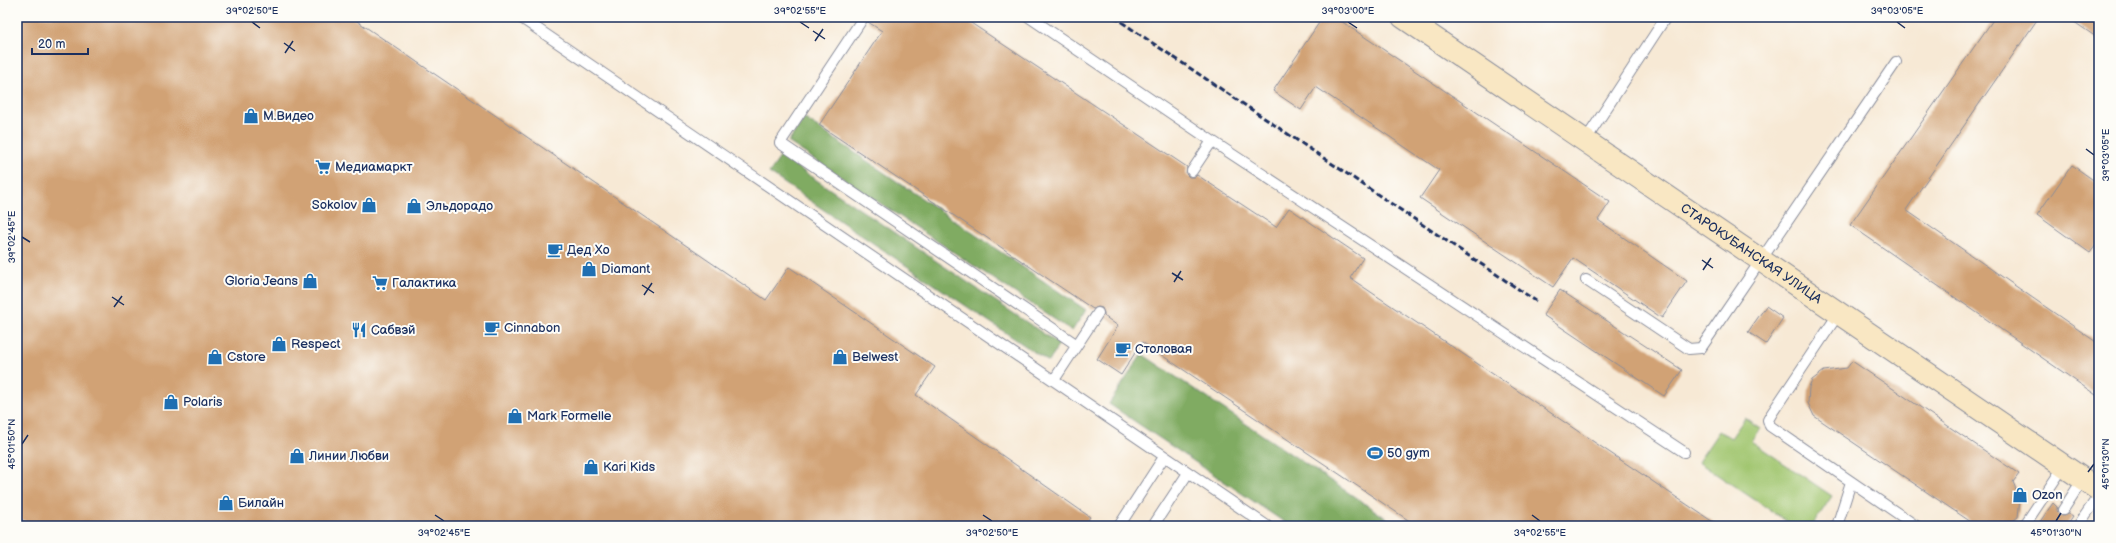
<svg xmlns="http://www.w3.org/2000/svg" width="2116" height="543" viewBox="0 0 2116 543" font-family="'Balsamiq Sans',sans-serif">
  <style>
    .green { fill: #a1c670; stroke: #5e7a67 }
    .forest { fill: #80ab62; stroke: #4e6d60 }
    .building { fill: #d1a275 }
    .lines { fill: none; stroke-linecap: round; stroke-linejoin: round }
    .lane-casing { stroke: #898c9a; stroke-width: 12 }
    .secondary-casing { stroke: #898c9a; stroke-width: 24 }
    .lane { stroke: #fff; stroke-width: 10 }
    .secondary { stroke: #f9e7c3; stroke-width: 22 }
    .rail { stroke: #1b2f5e; stroke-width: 3; stroke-dasharray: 6 3; stroke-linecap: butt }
    .ticks { fill: none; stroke: #1b2f5e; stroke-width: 1.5 }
    .labels { text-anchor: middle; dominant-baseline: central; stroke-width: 4; stroke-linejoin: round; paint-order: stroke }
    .poi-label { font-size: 13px; fill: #1b2f5e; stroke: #fdfcf7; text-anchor: start }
    .street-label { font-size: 13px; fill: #1b2f5e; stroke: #fdfcf7 }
    .neatline { fill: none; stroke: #1b2f5e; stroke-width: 1.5 }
    .ticks-label { font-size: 10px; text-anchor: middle; fill: #1b2f5e }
  </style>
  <rect width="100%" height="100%" fill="#fdfcf7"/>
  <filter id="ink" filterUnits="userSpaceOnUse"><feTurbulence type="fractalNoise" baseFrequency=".025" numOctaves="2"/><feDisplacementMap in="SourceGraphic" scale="8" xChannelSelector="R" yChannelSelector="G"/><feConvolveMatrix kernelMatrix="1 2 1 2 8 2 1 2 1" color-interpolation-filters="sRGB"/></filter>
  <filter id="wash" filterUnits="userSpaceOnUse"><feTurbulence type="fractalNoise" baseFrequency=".012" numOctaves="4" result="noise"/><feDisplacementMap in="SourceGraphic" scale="16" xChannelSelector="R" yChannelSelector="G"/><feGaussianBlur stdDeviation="0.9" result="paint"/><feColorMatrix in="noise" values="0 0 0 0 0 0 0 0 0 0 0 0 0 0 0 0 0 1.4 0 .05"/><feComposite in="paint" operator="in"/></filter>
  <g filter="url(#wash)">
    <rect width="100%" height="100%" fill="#f7e9d5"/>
    <path class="green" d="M1745,418L1760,428L1751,441L1832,496L1812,526H1794L1698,462L1719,431L1731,438Z"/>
    <path class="forest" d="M804,118L1086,310L1072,331L788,142Z
      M781,156L1059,344L1049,362L769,173Z
      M1142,354L1398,526H1290L1109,404Z"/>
    <g id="blocks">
      <path class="building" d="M17,17H351L766,300L789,267L935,367L916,395L1090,517L1084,526H32L17,516Z
        M869,17H962L1187,167L1186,174L1189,177H1195L1197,175L1276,227L1289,208L1363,258L1350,278L1719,526H1417L1142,342L1121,375L1097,359L1118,326L1104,316V313L1102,308L1098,307L1093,309L819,125L882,31L868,22Z
        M1323,17H1335L1610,202L1598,220L1687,281L1662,318L1573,258L1553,287L1420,198L1439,170L1316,87L1301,110L1273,91Z
        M1995,17H2039L1906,210L2099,344V397L1850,225Z
        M2067,17H2099V39Z
        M2072,165L2099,184V241L2090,253L2037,215Z
        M1560,290L1682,370L1664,396L1543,315Z
        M1766,306L1783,318L1766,344L1748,332Z
        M1852,361L2019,474L2013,482L2020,499L2018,517L2006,526H1977L1814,416L1808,403L1809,387L1812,380L1824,371L1847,368Z
        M2053,503L2057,507V510L2059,515L2063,516L2068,514L2073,517L2067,526H2037Z"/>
    </g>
  </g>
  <g filter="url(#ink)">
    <use href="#blocks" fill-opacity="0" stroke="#898c9a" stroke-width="1"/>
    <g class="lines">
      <defs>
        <path id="lane" d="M520,17L1267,526
          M1029,17L1212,141L1192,171
          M863,18L780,143L1077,345
          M1212,141L1684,452
          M1585,141L1666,17
          M1586,280L1689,349L1701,348L1896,62
          M1839,313L1772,413L1768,420L1770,426L1916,526
          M1054,380L1098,313
          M2063,510L2083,479
          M1119,526L1164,457
          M1153,526L1188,473
          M1837,526L1851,482
          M2024,526L2064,466
          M2078,526L2099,495"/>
        <g id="secondary">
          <path id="s1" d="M1403,17L2099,490"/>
        </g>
      </defs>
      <use href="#lane" class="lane-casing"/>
      <use href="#secondary" class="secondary-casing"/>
      <use href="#lane" class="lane"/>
      <use href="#secondary" class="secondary"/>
      <path class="rail" d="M1114,17L1536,301"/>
    </g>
  </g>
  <path class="ticks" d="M252,22L260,28M800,22L809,28M1348,22L1357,28M1897,22L1905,28M813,31L825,39M815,41L823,29M284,43L295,51M285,53L293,41M2086,149L2094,155M22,237L30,242M1702,260L1713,268M1703,270L1711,258M1172,273L1183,280M1174,282L1181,271M642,285L654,293M644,295L652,283M112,297L124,305M114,307L122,296M22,444L28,435M2088,472L2094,464M435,515L444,521M983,515L992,521M1532,515L1540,521M2056,521L2061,513"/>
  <defs>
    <symbol id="shop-bare" viewBox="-9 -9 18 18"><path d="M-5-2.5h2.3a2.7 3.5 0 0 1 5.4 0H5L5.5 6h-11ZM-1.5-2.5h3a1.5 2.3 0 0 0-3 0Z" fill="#1f6fb2" stroke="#fdfcf7" stroke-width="2.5" paint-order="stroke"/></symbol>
    <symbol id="supermarket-bare" viewBox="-9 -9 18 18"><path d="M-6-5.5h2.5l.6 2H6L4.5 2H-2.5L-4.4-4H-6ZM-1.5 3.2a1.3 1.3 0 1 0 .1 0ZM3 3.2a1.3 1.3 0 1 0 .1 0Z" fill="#1f6fb2" stroke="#fdfcf7" stroke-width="2.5" paint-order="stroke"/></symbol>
    <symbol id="cafe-bare" viewBox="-9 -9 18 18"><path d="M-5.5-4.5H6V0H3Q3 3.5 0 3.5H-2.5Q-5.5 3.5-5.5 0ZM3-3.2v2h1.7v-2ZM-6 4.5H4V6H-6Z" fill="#1f6fb2" stroke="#fdfcf7" stroke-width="2.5" paint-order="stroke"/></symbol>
    <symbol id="restaurant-bare" viewBox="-9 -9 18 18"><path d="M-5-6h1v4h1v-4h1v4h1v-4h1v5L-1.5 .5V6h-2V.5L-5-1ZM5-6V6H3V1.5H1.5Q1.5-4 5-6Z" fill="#1f6fb2" stroke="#fdfcf7" stroke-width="2.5" paint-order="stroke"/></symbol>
    <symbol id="stadium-bare" viewBox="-9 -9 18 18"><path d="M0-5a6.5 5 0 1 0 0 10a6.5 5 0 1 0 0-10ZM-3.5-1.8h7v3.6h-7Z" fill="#1f6fb2" stroke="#fdfcf7" stroke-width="2.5" paint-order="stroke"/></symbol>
  </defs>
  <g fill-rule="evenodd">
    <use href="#shop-bare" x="240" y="105" width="22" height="22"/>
    <use href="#supermarket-bare" x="312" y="156" width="22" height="22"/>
    <use href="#shop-bare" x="358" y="194" width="22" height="22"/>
    <use href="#shop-bare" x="403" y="195" width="22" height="22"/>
    <use href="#cafe-bare" x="544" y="239" width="22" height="22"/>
    <use href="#shop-bare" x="578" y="258" width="22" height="22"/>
    <use href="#shop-bare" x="299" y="270" width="22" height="22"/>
    <use href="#supermarket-bare" x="369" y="272" width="22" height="22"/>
    <use href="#cafe-bare" x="481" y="317" width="22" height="22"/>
    <use href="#restaurant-bare" x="348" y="319" width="22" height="22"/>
    <use href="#shop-bare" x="268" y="333" width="22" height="22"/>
    <use href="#cafe-bare" x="1112" y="338" width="22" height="22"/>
    <use href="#shop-bare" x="204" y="346" width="22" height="22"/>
    <use href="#shop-bare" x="829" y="346" width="22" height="22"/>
    <use href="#shop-bare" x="160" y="391" width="22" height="22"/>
    <use href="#shop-bare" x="504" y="405" width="22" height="22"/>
    <use href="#stadium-bare" x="1364" y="442" width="22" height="22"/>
    <use href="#shop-bare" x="286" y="445" width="22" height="22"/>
    <use href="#shop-bare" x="580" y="456" width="22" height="22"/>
    <use href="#shop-bare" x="2009" y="484" width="22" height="22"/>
    <use href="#shop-bare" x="215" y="492" width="22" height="22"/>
  </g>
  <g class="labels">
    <g class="poi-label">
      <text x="263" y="116">М.Видео</text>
      <text x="335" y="167">Медиамаркт</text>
      <text x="357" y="205" text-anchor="end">Sokolov</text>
      <text x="426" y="206">Эльдорадо</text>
      <text x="567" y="250">Дед Хо</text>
      <text x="601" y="269">Diamant</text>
      <text x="298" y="281" text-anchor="end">Gloria Jeans</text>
      <text x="392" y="283">Галактика</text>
      <text x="504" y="328">Cinnabon</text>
      <text x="371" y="330">Сабвэй</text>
      <text x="291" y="344">Respect</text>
      <text x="1135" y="349">Столовая</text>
      <text x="227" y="357">Cstore</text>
      <text x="852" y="357">Belwest</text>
      <text x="183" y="402">Polaris</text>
      <text x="527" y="416">Mark Formelle</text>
      <text x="1387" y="453">50 gym</text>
      <text x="309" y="456">Линии Любви</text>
      <text x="603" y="467">Kari Kids</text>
      <text x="2032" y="495">Ozon</text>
      <text x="238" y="503">Билайн</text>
    </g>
    <g class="street-label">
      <text stroke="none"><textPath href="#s1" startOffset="421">СТАРОКУБАНСКАЯ УЛИЦА</textPath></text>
    </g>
  </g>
  <rect width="2116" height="543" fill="none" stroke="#fdfcf7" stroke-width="44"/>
  <path d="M32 48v6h56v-6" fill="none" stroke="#1b2f5e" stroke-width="2"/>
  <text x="38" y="48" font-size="12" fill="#1b2f5e" stroke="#fdfcf7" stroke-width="3" paint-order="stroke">20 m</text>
  <rect x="22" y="22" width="2072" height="499" class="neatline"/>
  <g class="ticks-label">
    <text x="252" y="14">39°02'50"E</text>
    <text x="800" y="14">39°02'55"E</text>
    <text x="1348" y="14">39°03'00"E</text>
    <text x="1897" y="14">39°03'05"E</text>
    <text transform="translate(2105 155) rotate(-90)" y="4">39°03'05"E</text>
    <text transform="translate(11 237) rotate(-90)" y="4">39°02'45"E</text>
    <text transform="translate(11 444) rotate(-90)" y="4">45°01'50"N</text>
    <text transform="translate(2105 464) rotate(-90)" y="4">45°01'30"N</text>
    <text x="444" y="536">39°02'45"E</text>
    <text x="992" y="536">39°02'50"E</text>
    <text x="1540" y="536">39°02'55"E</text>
    <text x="2056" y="536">45°01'30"N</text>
  </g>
</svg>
